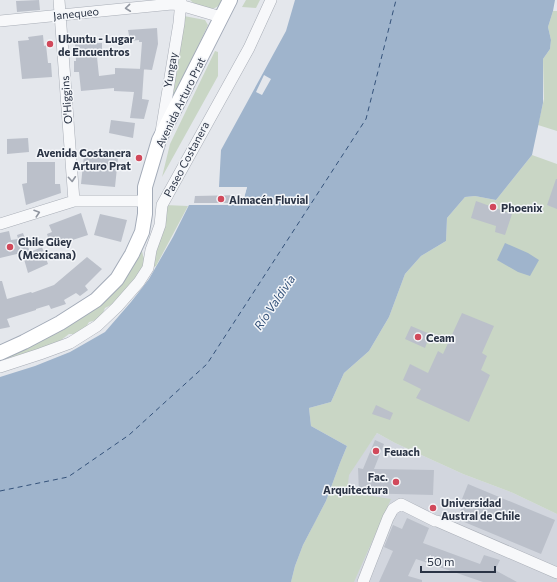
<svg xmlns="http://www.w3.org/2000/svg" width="557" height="582" viewBox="0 0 557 582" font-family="Commissioner,sans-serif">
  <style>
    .built { fill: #d2d6de }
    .green { fill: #c9d6c5 }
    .water { fill: #9fb4cc }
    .pier { fill: #e4e7ec }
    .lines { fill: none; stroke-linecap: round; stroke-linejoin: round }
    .ferry { stroke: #34527a; stroke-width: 1; stroke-dasharray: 5 4; stroke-linecap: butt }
    .building { fill: #bbc0ca }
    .minor-casing { stroke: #a9aeb7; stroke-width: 12 }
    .major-casing { stroke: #a3abb8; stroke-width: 16 }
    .minor { stroke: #f7f8fa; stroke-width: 11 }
    .major { stroke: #fff; stroke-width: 14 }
    .oneway { stroke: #9196a0 }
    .poi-dot { fill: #d1495b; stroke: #f4f6f9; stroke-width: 1.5 }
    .labels { text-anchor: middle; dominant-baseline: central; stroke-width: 3; stroke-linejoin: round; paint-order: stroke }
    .street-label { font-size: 11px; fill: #2b3445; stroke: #f4f6f9 }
    .poi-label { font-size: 11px; font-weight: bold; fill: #2b3445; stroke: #f4f6f9; text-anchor: start }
    .water-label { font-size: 12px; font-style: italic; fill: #34527a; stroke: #f4f6f9 }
  </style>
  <rect width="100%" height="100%" fill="#e4e7ec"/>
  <path class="built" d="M377,433L395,443L463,474L513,493L557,514V582H291L314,523Z"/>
  <path class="green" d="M190,0H223C215,14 201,10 190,0Z
    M246,0H260L256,8L242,7Z
    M553,11H557V131L538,125L544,99L543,59L550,49L551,40L548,27Z
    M184,16L205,20L208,25L174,98L170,99Z
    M215,51L218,52V76L162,177L170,144Z
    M532,155L557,164V514L513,493L463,474L395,443L377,433L349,475L347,492L391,499L354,582H291L295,566L303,545L326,501L340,463L347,446L311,426L309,408L331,402L344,373L369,351L389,317L405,274L421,256L446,241L447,218L465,197L475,196L496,200Z
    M165,205L188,206L156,266L152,268Z
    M141,248L146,266L115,303L105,308C102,317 98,320 89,322L85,329L79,334H69L52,347L8,361L0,360L72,323Z"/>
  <path class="water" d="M295,0H555L553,11L548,27L551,40L550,49L543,59V103L532,155L496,200L475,196L465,197L447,218L446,241L421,256L405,274L389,317L369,351L344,373L331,402L309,408L311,426L347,446L340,463L326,501L303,545L295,566L291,582H0V377L35,366L70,352L105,332L131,302L149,279L173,237L189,205H242L247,187H219L221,150L286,31Z
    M505,243L528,253L539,260L530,276L518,272L497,260Z"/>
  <path class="pier" d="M264,75L271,79L262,95L256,92Z
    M217,187H247L242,205H189V203H240L245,189H219Z"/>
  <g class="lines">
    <path class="ferry" d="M0,491L68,477L129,435L207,364L366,119L396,0"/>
  </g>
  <path class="building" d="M39,0L40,10L17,12L16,1Z
    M157,28L158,44L152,70L140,69L142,42H139V40L130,41L128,30Z
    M43,35L44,46L46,45L48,63H51L52,77L22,79L18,41L29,40L28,37Z
    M102,43V56L97,57L99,76L115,74V68L144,69L142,99L149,100L144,119L130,118L134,92L114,91V88L81,91L79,72H74V61H76L75,44Z
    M111,120L135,123L133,138L109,133Z
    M28,138L29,152L7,154V139Z
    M84,155L118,158L115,187L81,184Z
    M27,162H55V184H60L61,193L26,205L22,184L27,183Z
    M556,179H557V209L547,205Z
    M241,195L240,203H194L195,196Z
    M476,201L512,214L505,235L495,232L496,226L471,218Z
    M81,213L88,235L51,247L47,234L52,232L49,225Z
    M100,214L127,220L121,242L94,235Z
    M9,231L11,240L18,239L21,253L0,258V233Z
    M23,233L30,252L42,247L48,264L28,273L17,235Z
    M87,257L102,269L85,286L88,290L80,296L76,293L64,300L66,304L51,309L49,305L36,309V310L7,319L10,327L0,329V281H2L7,299L31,292L32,293L54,285Z
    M462,313L494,326L482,353L487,356L481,370L490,375L469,422L416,398L421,389L403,380L410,364L428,373L438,351L443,354Z
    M411,326L430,334L425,348L405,339Z
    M376,405L393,413L390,420L372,414Z
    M375,440L384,444L374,469L434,470L433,495L359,493L358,468L363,469Z
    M468,484L555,520L541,554L457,519L463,505L460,504Z
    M407,518L429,528L423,543L480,564L484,555L500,560L495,570L517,582H483L416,559L408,576L422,580V582H379L393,551L384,547L393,525L402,529Z"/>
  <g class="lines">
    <defs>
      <path id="minor" d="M59,0L74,201
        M0,21L172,4L180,5L221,17
        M161,132L179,23L181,0
        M0,224L74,201H145
        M0,367L40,354L70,343L97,326L117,307L139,282L148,268L151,250L160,225L162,205L249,48L271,0
        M363,582L388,518L393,509L401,504L435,521H437L557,573"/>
      <path id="major" d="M0,353L24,342L60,323L96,300L117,279L132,254L142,232L145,214V187L159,140L230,0"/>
    </defs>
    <use href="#minor" class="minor-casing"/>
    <use href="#major" class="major-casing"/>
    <use href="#minor" class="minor"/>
    <use href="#major" class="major"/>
  </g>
  <defs><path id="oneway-chevron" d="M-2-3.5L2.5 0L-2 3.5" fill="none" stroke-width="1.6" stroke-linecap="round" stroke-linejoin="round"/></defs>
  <g class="oneway">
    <use href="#oneway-chevron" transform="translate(128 8) rotate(174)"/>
    <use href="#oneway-chevron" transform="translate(72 179) rotate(86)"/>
    <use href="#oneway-chevron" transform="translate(37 213) rotate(-18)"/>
  </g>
  <g class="poi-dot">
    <circle cx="50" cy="44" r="4"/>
    <circle cx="139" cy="158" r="4"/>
    <circle cx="221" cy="199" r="4"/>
    <circle cx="493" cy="207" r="4"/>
    <circle cx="10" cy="247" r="4"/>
    <circle cx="418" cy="337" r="4"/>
    <circle cx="376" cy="451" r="4"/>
    <circle cx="396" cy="482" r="4"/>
    <circle cx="433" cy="508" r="4"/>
  </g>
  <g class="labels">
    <g class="street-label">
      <text transform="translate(76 13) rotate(-6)">Janequeo</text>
      <text transform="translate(170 70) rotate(-80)">Yungay</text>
      <text transform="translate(66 100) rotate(-94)">O'Higgins</text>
      <text transform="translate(180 102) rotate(-64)">Avenida Arturo Prat</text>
      <text transform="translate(186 159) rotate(-62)">Paseo Costanera</text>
    </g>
    <g class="poi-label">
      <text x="58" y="38">Ubuntu - Lugar<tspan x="58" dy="13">de Encuentros</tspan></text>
      <text x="131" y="152" text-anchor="end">Avenida Costanera<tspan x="131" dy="13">Arturo Prat</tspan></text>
      <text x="229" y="199">Almacén Fluvial</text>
      <text x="501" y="207">Phoenix</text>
      <text x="18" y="241">Chile Güey<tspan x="18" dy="13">(Mexicana)</tspan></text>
      <text x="426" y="337">Ceam</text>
      <text x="384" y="451">Feuach</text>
      <text x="388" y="476" text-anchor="end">Fac.<tspan x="388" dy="13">Arquitectura</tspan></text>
      <text x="441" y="502">Universidad<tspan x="441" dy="13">Austral de Chile</tspan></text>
    </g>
    <g class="water-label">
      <text transform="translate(274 302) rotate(-56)">Río Valdivia</text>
    </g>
  </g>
  <path d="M421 566v6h74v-6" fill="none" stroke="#2b3445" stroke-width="2"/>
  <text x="427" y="566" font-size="12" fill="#2b3445" stroke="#f4f6f9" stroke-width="3" paint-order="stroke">50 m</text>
</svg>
